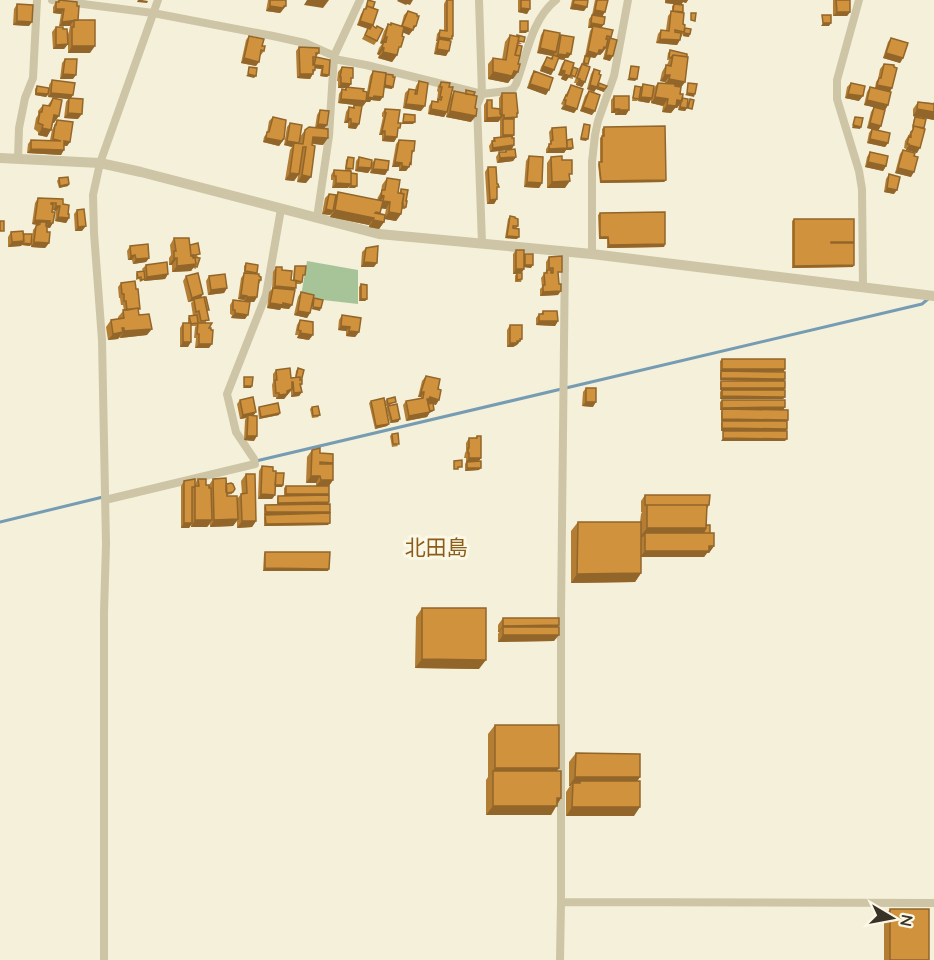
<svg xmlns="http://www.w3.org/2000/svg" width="934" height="960" viewBox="0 0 934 960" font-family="Quicksand,'Noto Sans JP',sans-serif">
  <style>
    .green { fill: #a7c499 }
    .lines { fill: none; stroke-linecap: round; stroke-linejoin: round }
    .stream { stroke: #769cb3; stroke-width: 3 }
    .minor { stroke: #cdc5a5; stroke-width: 8 }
    .tertiary { stroke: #cdc5a5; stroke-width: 10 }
    .wall { fill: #b37e34; fill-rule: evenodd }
    .shaded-wall { fill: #92662a }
    .building { fill: #d0923c; stroke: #92662a; stroke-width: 1.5 }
    .labels { text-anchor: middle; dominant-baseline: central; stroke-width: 6; stroke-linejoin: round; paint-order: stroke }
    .quarter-label { font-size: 21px; fill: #8e5c19; stroke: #fbf8e7 }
  </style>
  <rect width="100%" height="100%" fill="#f4f0da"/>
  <path class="green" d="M307,261L358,270V304L323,300L301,296Z"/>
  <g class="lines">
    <path class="stream" d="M256,461L922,304L928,299
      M0,522L103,497"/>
    <path class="minor" d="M52,0L153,13L273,36L305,43L334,56
      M479,0L482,94L477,105L482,243
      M859,0L837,80V99L859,171L862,189L863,287
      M334,59L366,65L482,94L507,91L513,89L516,84C527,55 531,20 556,0
      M18,159L19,128L25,98L33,78L37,0
      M317,218L329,136L334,56L360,0
      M592,254V162L595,135L598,121L614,76L628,0
      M105,500L255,464L254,459L236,432L227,394L266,295L281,209
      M561,902L934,903
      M104,960V612L106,544L102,340L94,233L93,195L100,163L158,0
      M560,960L561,902V614L565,252"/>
    <path class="tertiary" d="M0,158L100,163L141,172L379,234L592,254L934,296"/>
  </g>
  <path class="wall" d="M59,0L77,6L78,20L90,53H68V44L64,49H53L52,32L56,27L63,29L68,34L69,31L70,26H59L61,14L53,13V7L56,2H58Z
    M268,0H286L282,11L280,13L266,11Z
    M368,0L373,8V26L377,41L374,45L362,39L368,29L357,25L361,14L365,9Z
    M446,0H453L450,41L446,56L434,54L436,43L437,41H436L437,34L440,30H444V4Z
    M518,0H530L527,14L518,12Z
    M572,0H588L584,11L570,9Z
    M595,0H608L602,17L604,24L601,28L611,37L608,41H607L603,52L600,55L598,54L595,58L585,56L590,31L592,28H588L589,19L592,15Z
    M665,0H688L686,3L683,2L681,5L683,24L689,37L683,36V34L677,45L656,43L658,34L661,30H666L668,16L672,11V6L674,4L679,5L665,3Z
    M833,0H850V12L847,16H833Z
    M17,4L29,26L13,25L14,9Z
    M408,11L416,26L409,35L403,32L397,55L392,62L378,58L379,55L377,54L379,48L382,44L380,43L384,31L388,24L390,25L391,23L401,26L404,15Z
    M544,30L559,38L561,35L571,54L568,58H565L564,60L558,59L551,75L540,71L541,67L547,57L551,58L552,56L537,53L541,35Z
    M510,35L522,44H518L513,79H511L508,83L488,79V64L493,58L502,60L505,42Z
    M249,36L262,46L264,51L261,55H260L256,66L241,63L246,40Z
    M610,38V61L603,59L607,43Z
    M891,38L903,58L900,63L883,58L888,42Z
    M299,47L319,53L316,57L329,75L327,77L320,76L321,69L315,68V70L310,79L297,78L296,51Z
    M670,50L685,82L681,87L680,94L687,108L685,111L678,110L679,105L677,108H675L671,113L662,112L663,106L651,103V99L649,103L638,101V100L637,101H632L634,89L635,86L641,87L643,84L653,89L658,83H665V82L660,81L662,72L666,65H667L669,60H667L668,53Z
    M585,56L587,65L585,82L582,87L576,85V83H574L579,68L582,64L584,58Z
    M65,59L73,79H60L62,63Z
    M565,60L572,69L573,79L569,78V77L566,81L561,79L562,76L558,75L562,64Z
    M884,64L892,88L890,92L888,105L885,110L878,130L888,143L885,147L867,143L869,133L872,129L867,128L871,112L874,107L864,105L867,92L870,87L875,88L876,82L878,79L880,69Z
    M342,67L351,81V84L348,87L367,92L370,76L373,71L386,74L392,89L384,88L380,101L371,100L370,102H366L363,106L338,103L339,94L342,89L345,90V88H338V81H337L338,72Z
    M594,69L599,74L598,84L605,89L604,92L596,89L594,92L587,89L591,74Z
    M534,71L546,95L527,88L531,76Z
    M52,80L71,98L78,119L64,118L66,102L68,99L48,97V95L46,97L35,95V89L37,86L49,88V85Z
    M419,81L421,111L403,108L405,93L409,89L415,90L416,86Z
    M441,82L449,87L451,97L454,91L465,93L466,90L471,122L446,117L447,112L444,117L428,114L429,106L432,101H437L438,92L437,91L438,86Z
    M851,83L859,101L845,98L847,87Z
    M571,85L577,109L574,113L561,109L563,105L561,104L563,100Z
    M589,91L592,115L580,111L585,96Z
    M502,93L518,113L514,120V135L512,138L514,145L512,149L516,157L513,161L497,163L496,157L499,152H505L506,150L490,152L489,146L494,138H500V120L498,122H484V105L487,100L492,108L499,109V98Z
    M614,96L626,115H615V113H611V100Z
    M53,98L54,123H53L47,137L38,135V132L34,129L36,118L38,115V111L43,105H48Z
    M918,102L933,103L934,102V120L918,117L917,153L906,150V149L904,148L905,141L913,128H912L914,119L915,117L913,116V109Z
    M354,105L356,129L348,128V123H344L346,112L349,107L352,108Z
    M385,109L397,137L394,142L382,141V135H379L383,117H382V113Z
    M320,110L324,128L323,145L312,144L306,183L297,182L298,175L294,181L285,180L290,150L292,147L284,145L287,127L290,123L299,144L300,137L305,130L315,128L317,115Z
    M273,117L284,139L279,146L263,142L264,137L267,133L269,121Z
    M57,120L70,142L67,146H64L61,155L27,153L28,144L31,140H50L52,130Z
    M604,127L666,180L664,182L600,183L598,164L600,162V138L602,136V129Z
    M552,128L567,140L573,148L571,150H566L564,153H546V149L550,143L549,132Z
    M399,140L414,151L412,154L411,164L406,171H399V167H392L396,144Z
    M903,150L914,156L911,177L895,173L900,154Z
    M870,152L886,166L883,171L865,167L867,157Z
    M529,156L542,183L539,188L524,187L526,161Z
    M348,157L355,188H349V186L348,188H332L333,180H331V175L334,170H345L346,160Z
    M359,157L371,164L375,159L388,170L385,175L370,173L371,169L368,173L355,171L356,161Z
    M551,157L562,160L565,188H547V163Z
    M488,167L497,190V199L494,204H487L485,172Z
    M889,174L894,194L884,192L886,179Z
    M59,178L69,184L68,186L59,188L57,181Z
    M387,178L398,193H399L401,189L406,201V207L405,209H401V214L396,221L385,219L384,222L379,229L369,227V225L330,217L331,214L330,215L322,214L325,198L329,194L336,196L338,192L377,200L378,197L381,192L382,185ZM381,208L386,209L385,214L380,213Z
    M38,198L63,204L69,218L66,223L55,221L56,211L53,210V208L50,228H47L49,243L45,248L31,247V244L30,246L22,245L21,246L8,247V237L11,232L23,234L32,240L33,230L36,226L38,225L32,224L35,203Z
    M77,210L82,231H75L74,214Z
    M600,213L665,244L664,247L607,248V239H599L598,215Z
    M510,216L515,218L518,226L516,229L517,239L505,238L508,219Z
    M794,219L853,243V267L792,268V221Z
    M174,238L190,245L198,257H194L196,269L193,268L191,271L172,272V265H169V258L171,255L170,245Z
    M130,246L149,258L146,262L133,264L132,260H128L127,251Z
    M366,248L374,267H361L362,252Z
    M516,250L524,255L531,268L524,267V269L521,273L522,279L521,282H515V276L516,274H513V254Z
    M549,257L559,277L558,295L540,296V289L542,287L541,278L546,271V262Z
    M246,263L257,273L261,280L259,284L257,297L254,302H247L245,319L231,318L232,315L230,314V305L233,300L244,301V300L238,299L241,278L244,274V266Z
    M146,265L168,274L165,279L144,281V280L140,282L139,279L136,280V274L137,272L143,271L142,269Z
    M295,266L303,278L301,284H296L289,309L281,308L280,310L267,308L269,292L272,289L273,272L276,267L282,270L291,280H293L294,268Z
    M186,276L203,294L201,297L207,312L206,323L209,328V348H195L196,338H194L195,327L196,326H191L188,347H180V328L183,323H188V318L189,316H193L191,303L193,301L188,302L183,281Z
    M209,276L227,288L224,293L208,295L206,281Z
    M121,283L139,310V315L147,335L120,338L119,337L118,339L108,340L106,327L111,320L118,319V317L124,310L123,305H121L120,298H119L118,287Z
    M361,284L367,299L365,301H359V287Z
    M301,292L310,313L307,318L294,315L298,297Z
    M543,311L558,321L555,326L536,325V318L539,314H541Z
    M342,315L359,332L355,337L346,336V331L338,330L339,320Z
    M300,320L309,340L297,338L298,335H295L297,325Z
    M510,325L519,343L513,347H507V330Z
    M722,359L784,371V381L785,388L784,390L785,397L783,399H720V392L721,390H720V383L721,381H744L720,380V373L721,371H720V361Z
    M298,368L302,384L301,386L302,392L299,396L291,397V391L284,399H276V397H273L272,385L273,382V374L276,370L291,378H295L296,371Z
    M426,376L436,405L433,404L432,412H430L427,417L406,421L403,405L406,401L421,399V397H418L422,381Z
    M586,388L593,407L582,406L583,392Z
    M387,399L400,419L398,422L390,423L386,408L387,406H386L385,401Z
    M240,400L256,412L253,416L254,441L244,440L245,420L246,418L240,419L237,404Z
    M722,400L785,407L783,410L787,421V429L786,431H721V423L722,421H721V412L722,410H720V402Z
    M371,401L389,424L387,426L375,429L369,403Z
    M259,407L279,415L259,419L258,409Z
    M312,407L319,417L312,418L310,409Z
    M392,434L398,446L392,447L390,436Z
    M477,436L481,458L479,461V470L465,471V464L466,462V458H464L465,453L466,451V443L469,438H475Z
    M312,450L320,453L333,463L332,464L333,480L329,486L328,525L264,526V517L265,515L280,514L264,515V507L265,505L277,504V498L278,496H284V488L286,486H316V483H306L307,457Z
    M262,466L273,471L283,485L282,487H275V495L272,499H258L259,471Z
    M246,474L256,521L252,527L237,528V521L233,526L210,527V524L207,527H191V525L189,528H181V486L184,481L195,484L198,479L206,485H209L213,479L226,484L233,492L232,494L227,495V496L237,499L241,494H242L241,481Z
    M645,495L709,505L707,509L706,525L710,533L714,546L709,553H707L704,557H641V573L635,582L571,583V531L578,522H640L641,514L642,512H641V501Z
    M265,552L328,571H263L264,554Z
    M422,608L479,669L415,668L416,617Z
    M503,618L558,627L554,641L498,642V634L499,632H498V625Z
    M495,725L557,771L561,798L551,815H486V780L488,777V734Z
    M576,753L640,777L637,781L634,816H566V792L570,786H569V762Z
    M890,909L929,960H884V918Z"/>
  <path class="shaded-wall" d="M138,0H142L148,1L147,3L137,2Z
    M307,0H329L323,8L304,5Z
    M398,0H413L410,5L407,4L406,5L397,1Z
    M666,0H688L686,3L683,2L681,5L665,3Z
    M573,4L587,7L584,11L570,9Z
    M270,6H286L280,13L266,11Z
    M521,8L530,9L527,14L518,12Z
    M56,9H64L61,14L53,13Z
    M595,10L605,12L602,17L592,15Z
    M837,12H850L847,16H833Z
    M17,21L32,22L29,26L13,25Z
    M73,21L70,26H59L62,22Z
    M360,21L373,25L370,30L372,25L369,29L357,25Z
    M591,23L604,24L601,28L593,26L592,28H588Z
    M823,23H831L829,26H821Z
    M416,26L409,35L399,31L402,27Z
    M520,31H528L526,33H519Z
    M684,33L690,34L689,37L683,36Z
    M453,36L448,43L439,39L437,41H436L439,37Z
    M385,37H387L383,43L384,41L382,44L380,43Z
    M660,39L680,40L677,45L656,43Z
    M68,44L64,49H53L56,45Z
    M72,46H95L90,53H68Z
    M382,47L384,48L379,55L377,54Z
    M604,47L606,48L603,52L600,55L598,54L595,58L585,56L588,51L599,50Z
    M540,48L556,52L553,56L537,53Z
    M437,49L449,51L446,56L434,54Z
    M383,52L397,55L392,62L378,58Z
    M567,53L571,54L568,58H565L564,60L554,58L558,54Z
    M886,53L903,58L900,63L883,58Z
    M606,55L613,56L610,61L603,59Z
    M244,58L259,62L256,66L241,63Z
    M314,65L323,66L321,69L312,68Z
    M543,66L554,70L551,75L540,71Z
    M313,70H315L310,79L297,78L300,74Z
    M561,70L565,71L562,76L558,75Z
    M514,71L518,72L513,79H511L508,83L488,79L493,72Z
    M63,74L76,75L73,79H60Z
    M248,74L256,76L254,78L246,76Z
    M322,74L329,75L327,77L320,76Z
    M564,74L570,76L566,81L561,79Z
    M665,75H670L665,82L660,81Z
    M629,78L637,79L635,81L627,80Z
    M669,79L685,82L680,89L664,86Z
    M579,80L585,82L582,87L576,85Z
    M341,83L351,84L348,88H338Z
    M530,84L549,90L546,95L527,88Z
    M385,85L393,87L392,89L383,87Z
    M590,85L598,87L605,89L604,92L596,89L594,92L587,89Z
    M877,85L892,88L889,93L874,90Z
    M36,93L48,94L46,97L35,95Z
    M51,93L73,95L70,100L69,98L68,99L48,97Z
    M687,93L695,94L694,97L685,95Z
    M848,94L863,96L859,101L845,98Z
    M374,96L383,97L380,101L371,100L370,102H366L363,106L338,103L341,99L365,101L368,97Z
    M641,97L652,98L649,103L638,101Z
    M655,97L668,99L663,106L651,103Z
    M677,100L682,101L677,108H675L671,113L662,112L667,105Z
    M867,100L888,105L885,110L864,105Z
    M406,104L425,106L421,111L403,108Z
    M565,105L577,109L574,113L561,109Z
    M583,107L595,111L592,115L580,111Z
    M680,107L687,108L685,111L678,110Z
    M431,109L447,112L444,117L428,114Z
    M614,109H619L615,113H611Z
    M917,109L934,112V120L913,116Z
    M618,110H629L626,115H615Z
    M450,111L476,116L471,122L446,117Z
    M68,113L82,114L78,119L64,118Z
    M54,115L59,116L54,123L49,122Z
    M504,115L498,122H484L487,118Z
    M348,118L351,119L348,123H344Z
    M403,122H415L413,124H401Z
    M351,123L359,124L356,129L348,128Z
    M870,123L881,126L878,131L867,128Z
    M318,124L327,125L324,129L315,128Z
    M853,125L861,127L860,129L852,128Z
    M42,128L51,130L47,137L38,135Z
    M382,131H385L382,135H379Z
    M503,135H514L511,139H500Z
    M385,136L397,137L394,142L382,141Z
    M313,137L328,138L323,145L309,143Z
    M266,138L283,139H284L279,146L263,142Z
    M581,138L588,139L586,141L580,140Z
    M870,139L888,143L885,147L867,143Z
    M64,141L70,142L67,146L61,145Z
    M287,141L299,143L296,147L294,143L292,147L284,145Z
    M514,145L511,150L490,152L493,148Z
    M909,145L920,148L917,153L906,150Z
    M573,148L571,150H566L564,153H546L549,149Z
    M31,149L64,150L61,155L27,153Z
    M516,157L513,161L497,163L500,158Z
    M395,162L402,163L399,167H392Z
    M868,162L886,166L883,171L865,167Z
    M410,163L411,164L406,171H399L402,166Z
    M358,167L371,168L368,173L355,171Z
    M898,168L914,172L911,177L895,173Z
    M373,169L388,170L385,175L370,173Z
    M290,173L299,174L294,181L285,180Z
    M302,175L311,177L306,183L297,182Z
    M666,180L664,182L600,183L601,181Z
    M570,181L565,188H547L552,182Z
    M527,182L542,183L539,188L524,187Z
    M336,183L351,184L348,188H332Z
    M69,184L68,186L59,188L60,186Z
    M351,186H357L355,188H349Z
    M887,188L897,190L894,194L884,192Z
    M381,195L384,196L379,203L377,202Z
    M497,199L494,204H487L490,200Z
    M383,201L390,202L386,209L378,208Z
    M56,206H60L56,211L53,210Z
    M326,209L333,211L330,215L322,214Z
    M335,210L376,212L380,213L376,220L373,219L369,225L330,217Z
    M389,212L401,214L396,221L384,219Z
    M58,217L69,218L66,223L55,221Z
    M35,220L50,221L46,226L40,222L38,225L32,224Z
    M373,220L384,222L379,229L369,227Z
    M49,223H53L50,228L46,227Z
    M86,226L82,231H75L78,227Z
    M507,236L519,237L517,239L505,238Z
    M600,237H608L607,239H599Z
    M24,241L21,246L8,247L12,242Z
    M34,242L49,243L45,248L31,247Z
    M23,243L31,244L30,246L22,245Z
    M665,244L664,247L607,248L609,245Z
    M135,255L132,260H128L131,256Z
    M149,258L146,262L133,264L136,259Z
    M174,258H177L172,265H169Z
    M364,262L377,263L374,267H361Z
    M196,264L191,271L172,272L177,266Z
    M525,265H533L531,268L523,267Z
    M854,265L853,267L792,268L794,266Z
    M516,269H524L521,274H513Z
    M168,274L165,279L144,281L147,277Z
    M275,286L296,288L292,292L272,291Z
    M227,288L224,293L208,295L211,290Z
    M561,291L558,295L540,296L543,292Z
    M203,294L200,299H194L193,301L188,302L192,298Z
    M241,295L247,296L244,300L238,299Z
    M247,297H257L254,302H244Z
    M361,299H367L365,301H359Z
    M270,303H283L292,305L289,309L281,308L280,310L267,308Z
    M313,307L321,308L320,311L311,309Z
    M298,311L310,313L307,318L294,315Z
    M235,313L248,315L245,319L231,318Z
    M539,321H558L555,326L536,325Z
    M341,326L350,327L346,331L338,330Z
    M122,328H124L121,332H123L118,339L108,340L113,334Z
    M152,329L147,335L120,338L124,331Z
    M349,331L359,332L355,337L346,336Z
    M300,333L313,335L309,340L297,338Z
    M520,339H522L517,345L513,347H507L510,343Z
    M183,342H191L188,347H180Z
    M199,344H212L209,348H195Z
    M722,369H785L784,371H720Z
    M721,378L785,379L784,381L720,380Z
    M244,386H252L251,388H243Z
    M721,388H785L783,391L720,390Z
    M292,389L284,399H276L279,395Z
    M302,392L299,396L291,397L294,393Z
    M421,392H424L421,397H418Z
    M722,396L785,397L783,399H720Z
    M430,397L439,400L436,405L427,402L424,403Z
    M586,402H596L593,407L582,406Z
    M785,407L783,410H720L722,408Z
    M434,410L432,412H430L427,417L406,421L409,416Z
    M256,412L253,416L248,415L246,418L240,419L243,415Z
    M280,413L279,415L259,419L261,417Z
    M400,419L398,422L390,423L392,421Z
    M722,419L788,420L786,422L721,421Z
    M389,424L387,426L375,429L376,426Z
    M722,428L787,429L786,431H721Z
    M247,436H257L254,441L244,440Z
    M723,438L787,439L785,441H721Z
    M469,458H481L478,462H466Z
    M467,468H481L479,470L465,471Z
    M311,476H320L316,483H306Z
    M321,480H333L328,487L316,486Z
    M275,485H283L282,487H273Z
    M261,494L275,495L272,499H258Z
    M286,494H329L328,496H284Z
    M329,502L328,504L277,505L278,503Z
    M266,512H330L328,514L264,515Z
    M238,519L233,526L210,527L214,520Z
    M195,520H212L207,527H191Z
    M242,521H256L252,527L237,528Z
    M184,523H192L189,528H181Z
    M330,523L328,525L264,526L266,524Z
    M647,528H706L700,537L645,533L643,537H640Z
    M714,546L709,553H707L704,557H640L645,551Z
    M265,568L329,569L328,571H263Z
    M641,573L635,582L571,583L577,574Z
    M559,625L555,632L503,627L499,632H498L503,626Z
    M503,635H559L554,641L498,642Z
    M422,659L486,660L479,669L415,668Z
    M495,768H559L553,777L493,771L488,777Z
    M575,777H640L634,786L580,781L577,786L573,783L570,786H569Z
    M557,798H561L551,815H486L493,806Z
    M572,807H640L634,816H566Z"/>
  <path class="building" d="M59,0L77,2V6H79L78,20L62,22L64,9H56V2H59Z
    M270,0H286V6H284L283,8L270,6Z
    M368,0L375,2L373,8L367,6L366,8Z
    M447,0H453V36H452V39L439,37L440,30L447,31Z
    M521,0H530V9L521,8Z
    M574,0H588L587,7L573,4Z
    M597,0H608L605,12L595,10Z
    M836,0H850V12H837Z
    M17,4L33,5L32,22L17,21Z
    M674,4L683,5V12L673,11Z
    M367,6L378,10L373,25L360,21L364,9H366Z
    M408,11L417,14V16H419L416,26H414L413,30L402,26Z
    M671,11L684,13L683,24L685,25L684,32L675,30V32L681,33L680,40L660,39L661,30L669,31Z
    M691,13H696L695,21L691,20Z
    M592,15L605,17L604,24L602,25L591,23Z
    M822,15H831V23H823Z
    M74,20H95V46H72V27H74Z
    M520,21H528V31H520Z
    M391,23L404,27L402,36L404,37L401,47H399L397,55L383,52L384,48L382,47L384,41L386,42L387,37H385L388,24L391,25Z
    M372,25L376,28L377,26L383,29L377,41L365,35L368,28L370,29Z
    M593,26L613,30L611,37L607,36L606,39H608L606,48L604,47L603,50H599L598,54L588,51Z
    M56,27H63V29H67L68,44L56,45Z
    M685,28L691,29L690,34L684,33Z
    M544,30L560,33L556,52L540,48Z
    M510,35L519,37L515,55L520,56L518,64H520L518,72L514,71L512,76L493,72V58L506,60Z
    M517,35L525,37L524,42L518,41L519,37L517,36Z
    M561,35L574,37L571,54L567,53V55L558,54Z
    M249,36L264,39L262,46H265L264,51L261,50L259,62L244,58Z
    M610,38L617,40L613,56L606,55Z
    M891,38L908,43L903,58L886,53Z
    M439,39L451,41L449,51L437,49Z
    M518,45L522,46L520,56L515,55Z
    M299,47L319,48V53H316V57H313V65H315V70H313V74H300Z
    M670,50L687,54V57L673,55L671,58L669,57Z
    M553,55L559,57L554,70L543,66L547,57L552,59Z
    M673,55L688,57L685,82L669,79L670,75H665L666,65L671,66Z
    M585,56L590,57L588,64L584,63Z
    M316,57L330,60L329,75L322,74L323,66L314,65Z
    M65,59H77L76,75L63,74Z
    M565,60L574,63L570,76L564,74L565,71L561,70Z
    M582,64L590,67L585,82L579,80L580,79L577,78Z
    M884,64L894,65V67L897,68L892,88L877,85L879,78H881Z
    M631,66L639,67L637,79L629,78Z
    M249,67L257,68L256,76L248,74Z
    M342,67L353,68V78H351V84L341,83V77H340Z
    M573,67L578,69L575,77L571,75Z
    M594,69L600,71L599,74L601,75L597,87L590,85Z
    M373,71L386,73L383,97L374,96L373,98L368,97Z
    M534,71L553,78L549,90L530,84Z
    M386,74L393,75V77H395L393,87L385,85Z
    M52,80L75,83L73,95L51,93Z
    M419,81L428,83L425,106L406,104L409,89L416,90L415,94H417Z
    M441,82L450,83L449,87H453L447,112L431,109L432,101L438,102V99L441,100L442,97H440L442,87H440Z
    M599,83L607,86L605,89L598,87Z
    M658,83L675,84V86L681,87L680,94H683L682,101L677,100L676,106L667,105L668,99L655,97Z
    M688,83L697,84L695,94L687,93Z
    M851,83L865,86L863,96L848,94Z
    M643,84L654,86L652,98L641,97Z
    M571,85L583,89L577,109L565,105L566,100H564L566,95L567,96Z
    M37,86L49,88L48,94L36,93Z
    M635,86L641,87L639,99L633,98Z
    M346,87L364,89L363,91L367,92L366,101L341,99L342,89L346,90Z
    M870,87L891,92L888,105L867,100Z
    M466,90L475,92L474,95L466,94Z
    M454,91L477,96L475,108L477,109L476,116L450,111Z
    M589,91L600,95L595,111L583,107Z
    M502,93H516L518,113H517V117L504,118V115H502Z
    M614,96H629V110H618L619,109H614Z
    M53,98L62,100L59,116L54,115L51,130L42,128L43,125L38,123L40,112H42L43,105L50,106Z
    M69,98L83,99L82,114L68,113Z
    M682,98L688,99L687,108L680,107Z
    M690,99L694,100L692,109L688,108Z
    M487,100H492V108L500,109V114H501V117L487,118Z
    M918,102L934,104V112L917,109Z
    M354,105L362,106L359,124L351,123V119L348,118L349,107L354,108Z
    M874,107L885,110L881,126L870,123Z
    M385,109L400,110L398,123H401L400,128H398L397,137L385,136V131H382L386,113H385Z
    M320,110L329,111L327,125L318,124Z
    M404,114L415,115V122H403Z
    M273,117L286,120L284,139H283L282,141L266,138L267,132H269Z
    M855,117L863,118L861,127L853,125Z
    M915,117L926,119L924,128L913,126Z
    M503,119H514V135H503Z
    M57,120L73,122L70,142L64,141V150L31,149V140L61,141L53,139L55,125H56Z
    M290,123L302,125L299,143L287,141Z
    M584,124L590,125L588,139L581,138Z
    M665,126L666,180L601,181L599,162H602V136H604V127Z
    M914,126L925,129L920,148L909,145V144H907L909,136L911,137V132H912Z
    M309,127L328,129V138L313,137L312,145L315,146L311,177L302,175L306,147H303L299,174L290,173L294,143L303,144L305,130Z
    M566,127L567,148L549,149V144H551V141L553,140L552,128Z
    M872,129L890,133L888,143L870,139Z
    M512,136V138H514V145L493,148L492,141H495L494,138Z
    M572,139L573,148H567V140Z
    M399,140L415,141L414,151H412L411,164L410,163L409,167L402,166V163L395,162Z
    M515,149L516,157L500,158L499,152H506V150Z
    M903,150L915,153L914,156L918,157L914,172L898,168Z
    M870,152L888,156L886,166L868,162Z
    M529,156L543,157L542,183L527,182Z
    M562,156V160H572V174H569L570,181L552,182L551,157Z
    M348,157L354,158L353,169L346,168Z
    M359,157L372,160L371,168L358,167Z
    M375,159L389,161L388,170L373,169Z
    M488,167H496L497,184H498L499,187H497V199L490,200Z
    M334,170L351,171V184L336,183V176H334Z
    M351,173L357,174V186H351Z
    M889,174L900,177L897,190L887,188Z
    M68,177L69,184L60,186L59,178Z
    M387,178L400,180L398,193L404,194L401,214L389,212L390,202L383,201L384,196L381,195L382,190H385Z
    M401,189L408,190L406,201H407L406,207H403V204H402L404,194L401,193Z
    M338,192L383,201L380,213L376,212L375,213L385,215L384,222L373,220L374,218L335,210Z
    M329,194L336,195L333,211L326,209Z
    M38,198L63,199V204L69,205L68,214H69V218L58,217L60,206H56V203H51V204L53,205L52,212H55L53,223H49L50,221L35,220Z
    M84,209L86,226L78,227L77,210Z
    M665,212V244L609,245L608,237H600V213Z
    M510,216L515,217V218L518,219V226H513V228L519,229V237L507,236Z
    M794,219H854V242H831V243H854V265L794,266Z
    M0,221H4V231H0Z
    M40,222H46V226H47V232H50L49,243L34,242L36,226L40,224Z
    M23,231L24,241L12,242L11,232Z
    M24,234H32L31,244L23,243Z
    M174,238H189L191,256L193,255V258H195L196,264L177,266V258H174V251H176Z
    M198,243L200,254L191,256L190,245Z
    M148,244L149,258L136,259L135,255L131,256L130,246Z
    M378,246L377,263L364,262L366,248Z
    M516,250H524V269H516Z
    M525,254H533V265H525Z
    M562,256V272H558L559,284H561V291L543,292V285H545L544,273H547V270H551V273H553V268H549V257Z
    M194,257L200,258L197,267L194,266L196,264L195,258Z
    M167,262L168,274L147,277L146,265Z
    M246,263L258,265L257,273L245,271Z
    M295,266H306L305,275H303L302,282L294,280Z
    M276,267H282V270L292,271L291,280L296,281V288L275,286Z
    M144,271L145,279L141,280V277L138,278L137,272Z
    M198,273L203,294L192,298L186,276Z
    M244,273L259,274V276L261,277V280H259L257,297H247V296L241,295Z
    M517,273H522V279L517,280Z
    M225,274L227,288L211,290L209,276Z
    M135,281L136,289H138L140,309H139L138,308L127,310L126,301H124V294H122L121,283Z
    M361,284L367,285V299H361Z
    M273,288L295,290L292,305L283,303V305L270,303Z
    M301,292L314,295L310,313L298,311Z
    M204,297L209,320L201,321L199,311L196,312L194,299Z
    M204,297H206L209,310H207Z
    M314,298L323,300L321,308L313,307Z
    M233,300L250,302L248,315L235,313V310H233Z
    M138,308L139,315L149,314L152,329L124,331V328H122L123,332L113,334L111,320L124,318L123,310Z
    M543,311H557L558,321H539V314H543Z
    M197,315L198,323L191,324L189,316Z
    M342,315L361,318L359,332L349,331L350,327L341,326Z
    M300,320L313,322V335L300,333L301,331L298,330Z
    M183,323H191V342H183Z
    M198,323H212L209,328H211V330H213L212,344H199V334H197Z
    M510,325H522V339H520V341H517V343H510Z
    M722,359H785V369H722Z
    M290,368L291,378L300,377V380L302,379V384H300L302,392L294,393L293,382H292V389L287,391V394L279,395V393H276L275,380H277L276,370Z
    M298,368L304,370L302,378L296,377Z
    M721,371L785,372V379L721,378Z
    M426,376L440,379L438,389L441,390L439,400L430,397L429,399H427L430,412L409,416L406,401L423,398L424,392H421Z
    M244,377H253L252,386H244Z
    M721,381H785V388H721Z
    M586,388H596V402H586Z
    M722,390H785V397L722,396Z
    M253,397L256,412L243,415L240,400Z
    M395,397L396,402L388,404L387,399Z
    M384,398L389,424L376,426L371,401Z
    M722,400H785V407L722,408Z
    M278,403L280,413L261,417L259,407Z
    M433,403L434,410L430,411L428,404Z
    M397,404L400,419L392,421L388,406Z
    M318,406L320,415L313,416L312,407Z
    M722,409L788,410V420L722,419Z
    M248,415L257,416V436H247Z
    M722,421H787V429L722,428Z
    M723,431H787V439L723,438Z
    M398,433L399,444H393L392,434Z
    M477,436H481V458H469V453H468V448H469V438H477Z
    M320,448V453L333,454V463L320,462V464H333V480H321L320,476H311L312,450Z
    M462,460V467H458V469H454V461Z
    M481,461V468H467V462Z
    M262,466L273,467V471H276L275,495L261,494Z
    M276,473H284L283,485H275Z
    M246,474H255L256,521H242L241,494L247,493Z
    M226,478L227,496H237L238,519L214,520L213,479Z
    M195,479V487V486L194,487H192V523H184V481Z
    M198,479H206V485H209V488H211L212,520H195V486H199Z
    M231,483L233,484L235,489L233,492L228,493L226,492V484Z
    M286,486H329V494H286Z
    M329,495V502L278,503V496Z
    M645,495H710L709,505H645Z
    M330,504V512H266L265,505Z
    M647,505H707L706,528H647Z
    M330,513V523L266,524L265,515Z
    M578,522H641V573L577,574Z
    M706,525H710V533H703L706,528Z
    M645,533H714V546H709V551H645Z
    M265,552H330L329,569L265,568Z
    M422,608H486V660L422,659Z
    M503,618H559V625L503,626Z
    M503,627H559V635H503Z
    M495,725H559V768H495Z
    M576,753L640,754V777H575Z
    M493,771H561V798H557V806H493Z
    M580,781H640V807H572L573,783H580Z
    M890,909H929V960H890Z"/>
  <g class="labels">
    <g class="quarter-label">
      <text x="436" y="547">北田島</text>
    </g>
  </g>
  <g transform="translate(892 918) rotate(100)" stroke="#fbf8e7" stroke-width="4.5" paint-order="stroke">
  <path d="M0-4.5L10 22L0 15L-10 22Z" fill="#383227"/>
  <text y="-9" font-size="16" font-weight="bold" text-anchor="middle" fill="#383227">N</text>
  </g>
</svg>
